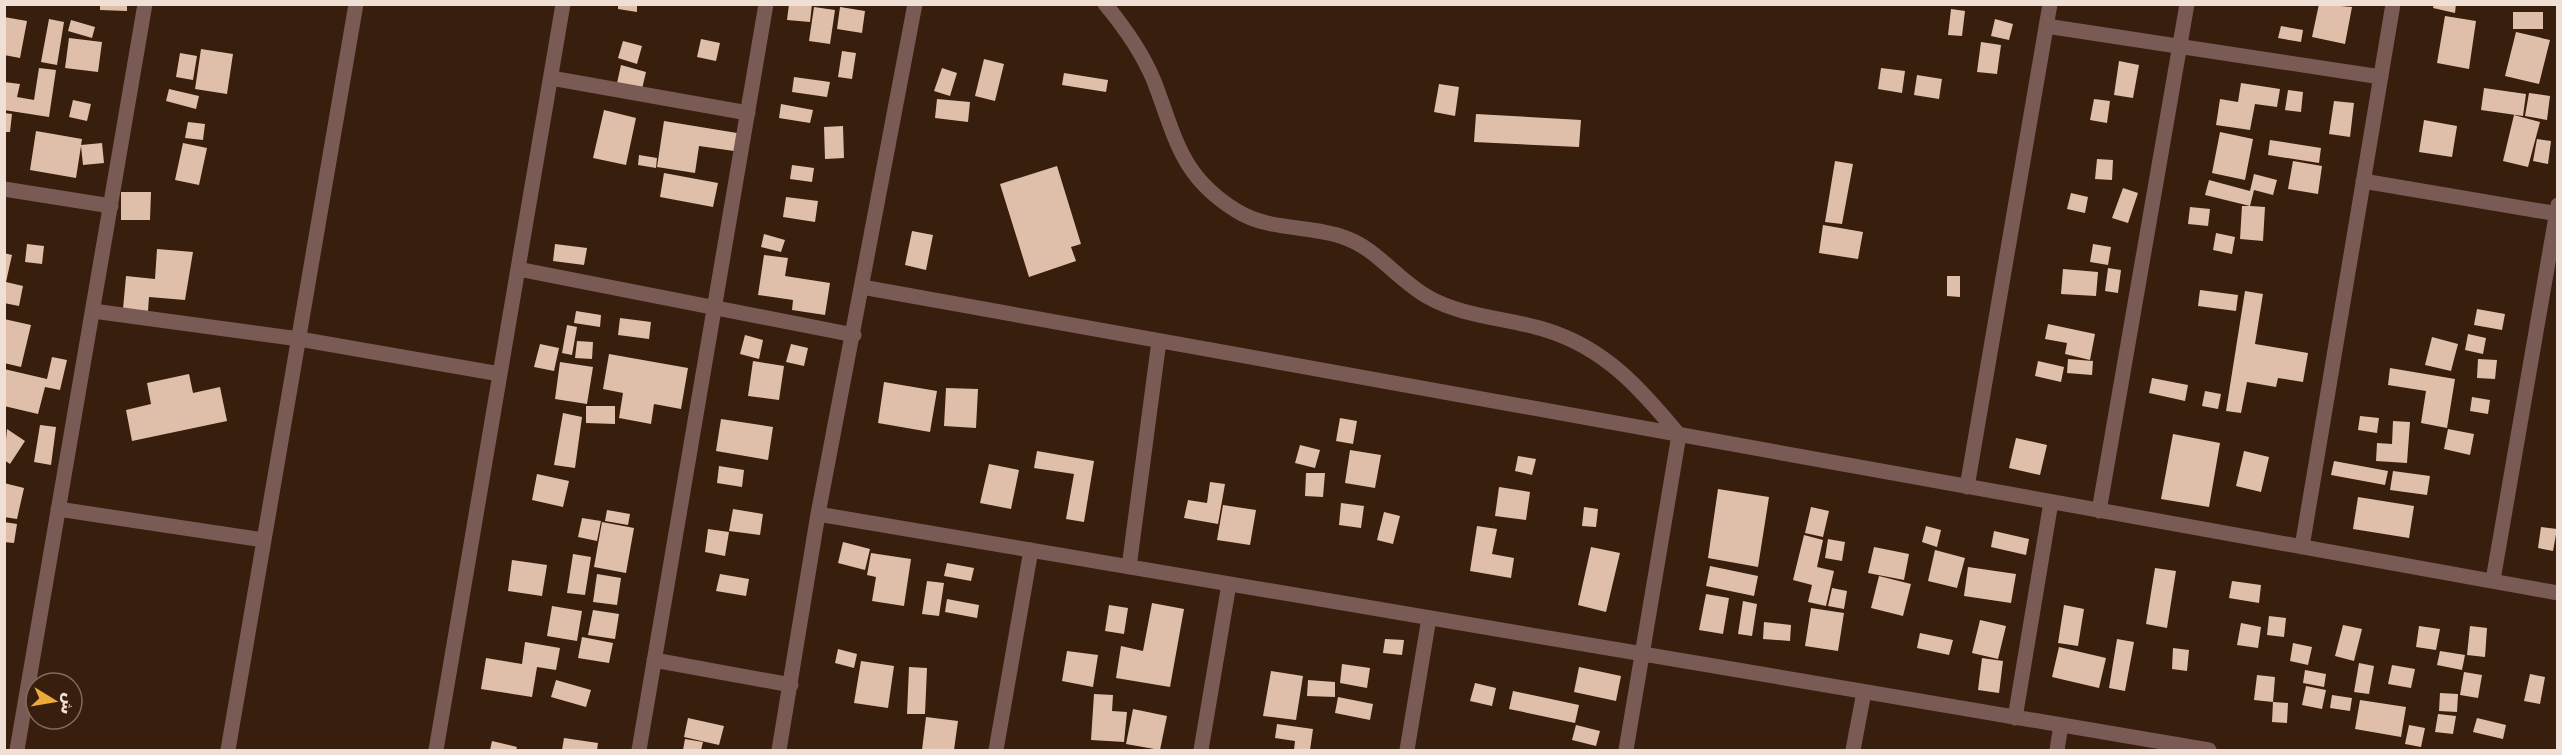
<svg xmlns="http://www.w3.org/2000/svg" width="2562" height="755" viewBox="0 0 2562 755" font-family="'DejaVu Sans',Vazirmatn,sans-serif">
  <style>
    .building { fill: #e0bfaa }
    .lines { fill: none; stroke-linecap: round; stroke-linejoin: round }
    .street { stroke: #7a5a54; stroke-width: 15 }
  </style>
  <rect width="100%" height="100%" fill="#371e0d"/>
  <path class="building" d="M100,4H127V11L100,10Z
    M618,4H637V12L618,9Z
    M789,4H812L810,22L787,20Z
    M2319,4L2352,7L2345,44L2312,37Z
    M2434,4H2456L2455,13L2433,8Z
    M814,7L835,10L830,44L809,41Z
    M840,7L865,11L862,33L837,29Z
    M1951,9L1965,11L1962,36L1948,35Z
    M2513,12H2543V29H2513Z
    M2445,16L2476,21L2469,69L2437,63Z
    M4,17L27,21L20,58L4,55Z
    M49,19L64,22L57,65L41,62Z
    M1995,19L2013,24L2009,40L1991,36Z
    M71,20L95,27L92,38L68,31Z
    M2281,26L2303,30L2301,42L2278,38Z
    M2516,32L2550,40L2539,84L2505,76Z
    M69,38L102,42L98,72L65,68Z
    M701,39L720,43L716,61L697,57Z
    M623,41L642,46L637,64L618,58Z
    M1981,42L2001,45L1997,74L1977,72Z
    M201,49L233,54L227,94L195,89Z
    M842,51L856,53L852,79L838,77Z
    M180,53L197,56L193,80L176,77Z
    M984,59L1004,64L995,101L975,96Z
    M2119,61L2139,65L2133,98L2114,95Z
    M621,65L646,72L642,89L617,83Z
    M39,68L56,70L49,117L4,110V82L20,84L17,97L34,100Z
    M942,68L957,73L950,96L934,91Z
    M1881,68L1905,71L1902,93L1878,89Z
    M1064,73L1108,80L1106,92L1062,85Z
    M1917,75L1942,79L1939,99L1914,95Z
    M794,77L830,82L827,97L792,92Z
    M2241,83L2280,89L2277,107L2255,104L2250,130L2216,125L2220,99L2238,102Z
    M1439,84L1459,87L1455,116L1434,112Z
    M2484,88L2526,94L2523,116L2481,110Z
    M169,89L199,96L196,109L166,101Z
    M2288,90L2303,92L2301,112L2285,110Z
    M2529,93L2550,96L2547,120L2525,116Z
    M937,99L970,102L968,122L935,118Z
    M2094,99L2110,101L2107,123L2090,120Z
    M73,100L91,104L87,121L69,117Z
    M2334,101L2354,103L2350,137L2329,134Z
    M781,104L813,110L810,123L779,118Z
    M604,110L636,118L626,165L593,158Z
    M4,113L12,114L10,132H4Z
    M1476,114L1581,120L1579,147L1474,142Z
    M2514,115L2540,122L2528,167L2503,161Z
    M2424,120L2457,126L2452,157L2419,152Z
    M664,121L737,133L734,151L699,146L695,173L657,167Z
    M188,122L205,124L203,140L185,138Z
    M843,126L844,158L825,159L824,127Z
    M36,131L82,139L81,145L102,143L104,163L83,165L81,146L76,178L30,170Z
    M2220,132L2253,139L2245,180L2212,173Z
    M2537,139L2551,141L2548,164L2533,161Z
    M2270,140L2321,148L2319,163L2268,155Z
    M183,143L207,148L199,185L175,180Z
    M639,155L657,158L656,168L638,165Z
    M2097,159L2113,160L2112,180L2095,179Z
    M1835,161L1853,164L1842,224L1825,222Z
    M2293,161L2322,166L2318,194L2288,189Z
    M792,165L814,168L812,182L790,179Z
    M1057,166L1081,244L1071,247L1076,261L1029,277L1000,184Z
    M664,173L718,183L713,207L660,197Z
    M2254,174L2277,180L2273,195L2254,190L2250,206L2265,207L2263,241L2240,239L2242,206H2250L2205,195L2209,180L2250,191Z
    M2123,188L2138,193L2128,223L2112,218Z
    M121,192H151L150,220H121Z
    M2071,193L2088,197L2085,213L2067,209Z
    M786,197L818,201L815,222L783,217Z
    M2190,207L2210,209L2208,226L2188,224Z
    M1823,225L1863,232L1858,259L1819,253Z
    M912,231L933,235L926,270L905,265Z
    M2216,233L2235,237L2232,254L2213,250Z
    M764,234L785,240L781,252L761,247Z
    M27,244L44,246L42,264L25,262Z
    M555,244L587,248L584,265L553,261Z
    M2093,244L2111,247L2108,265L2090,262Z
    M157,249L193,252L185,300L149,297L148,311L123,309L126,276L155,279Z
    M4,253L12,255L6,282L23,286L19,306L4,303Z
    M764,255L788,258L785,276L830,283L825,315L792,310L793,300L758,295Z
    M2108,268L2121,270L2118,293L2105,291Z
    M2063,269L2098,272L2096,296L2061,294Z
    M1947,276H1960V297L1947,296Z
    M2200,290L2238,295L2236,311L2198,306Z
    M2245,291L2263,294L2255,344L2308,353L2303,382L2278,378L2276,387L2247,382L2241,413L2226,411Z
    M2477,309L2505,314L2502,330L2474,325Z
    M576,311L601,315L600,327L574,323Z
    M620,318L651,322L649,339L618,335Z
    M4,319L31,325L21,367L4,363Z
    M2048,324L2095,334L2090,360L2065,354L2067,343L2045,339Z
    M567,325L577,327L572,355L562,353Z
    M2468,334L2486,338L2483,354L2465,350Z
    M745,335L763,340L759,359L740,354Z
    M2432,337L2458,344L2451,371L2425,365Z
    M577,341L593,342L592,359L575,358Z
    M540,344L559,348L554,371L534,367Z
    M791,344L808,348L804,366L786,362Z
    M609,354L688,368L681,409L654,404L651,424L619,418L623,393L603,389Z
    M52,357L67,360L60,390L45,387L38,414L4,406V369L47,379Z
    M2068,359L2093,361L2092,375L2067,373Z
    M2478,359L2497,360L2495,379L2477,378Z
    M753,361L784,366L779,400L748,396Z
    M2038,361L2064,367L2061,382L2035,376Z
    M560,362L593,367L587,404L555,399Z
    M2390,368L2455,379L2447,428L2421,423L2426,391L2388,385Z
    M189,374L193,393L220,387L227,421L132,441L126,410L151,404L147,383Z
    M2152,378L2188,385L2185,401L2149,393Z
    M884,382L937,391L930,432L878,423Z
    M946,388L978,389L976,428L944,426Z
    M2205,391L2221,394L2218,409L2202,406Z
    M2472,397L2490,400L2488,414L2470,411Z
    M586,406H615V424L586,423Z
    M563,413L582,417L575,468L554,465Z
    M2360,416L2379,418L2377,433L2358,430Z
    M1340,418L1357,421L1353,444L1336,441Z
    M721,419L773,427L768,460L716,451Z
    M2393,421L2410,422L2407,463L2376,461L2377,443L2392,444Z
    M40,425L56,427L51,465L34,462Z
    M7,429L25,441L10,464L4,460Z
    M2448,429L2474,434L2470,455L2444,449Z
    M2173,434L2220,443L2209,507L2161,499Z
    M2016,438L2047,445L2040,475L2009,468Z
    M1300,445L1320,450L1315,468L1295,463Z
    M1350,450L1381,455L1375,488L1345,483Z
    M1037,451L1094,461L1084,522L1066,519L1074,474L1034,468Z
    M2244,451L2269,457L2261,492L2236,486Z
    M1518,456L1536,459L1532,475L1515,471Z
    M2334,461L2388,471L2385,485L2331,475Z
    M989,464L1019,470L1011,509L980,503Z
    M719,466L744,470L742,487L717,483Z
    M2393,471L2430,476L2427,495L2390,490Z
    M1306,473H1325L1323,497L1305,496Z
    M537,474L569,481L563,507L532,500Z
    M1210,482L1225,484L1218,524L1184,518L1188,500L1207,503Z
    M4,483L24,488L17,519L4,517Z
    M1499,487L1530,492L1526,520L1495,516Z
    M1718,489L1769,497L1758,567L1708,558Z
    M2358,497L2414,506L2409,538L2353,529Z
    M1341,503L1364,506L1361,528L1339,525Z
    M1223,505L1256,510L1250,545L1217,540Z
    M1584,507L1598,509L1596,527L1582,526Z
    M1811,507L1829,511L1823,537L1805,533Z
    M733,509L763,514L760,535L729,531Z
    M607,510L630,514L628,525L605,521Z
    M1384,512L1400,516L1393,544L1377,540Z
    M582,518L601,521L597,541L578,537Z
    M4,522L17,524L14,543L4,542Z
    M602,522L634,528L626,573L594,567Z
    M1477,526L1497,529L1492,554L1514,558L1511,578L1470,571Z
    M1926,526L1941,530L1937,547L1922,542Z
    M2541,527L2557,529L2553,551L2538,548Z
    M708,529L729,532L725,556L705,552Z
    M1994,531L2029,539L2026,555L1991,547Z
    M1804,535L1823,540L1817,567L1834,571L1826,606L1808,602L1812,585L1793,580Z
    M1828,539L1845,542L1842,561L1825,558Z
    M843,542L870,549L865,570L838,563Z
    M1591,547L1620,553L1606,612L1578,605Z
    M1874,547L1909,554L1904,580L1868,573Z
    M1935,550L1965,558L1957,588L1928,581Z
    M871,553L911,559L904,606L872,601L876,577L867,575Z
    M573,554L591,557L585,595L567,593Z
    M512,560L547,565L542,596L508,591Z
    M947,563L974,568L971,581L944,576Z
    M1710,566L1758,576L1754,596L1706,586Z
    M1968,567L2016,574L2011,603L1964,596Z
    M2155,568L2176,571L2167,628L2146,624Z
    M597,574L621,578L617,605L593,602Z
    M720,574L749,579L746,596L716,591Z
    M1879,576L1911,584L1903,616L1871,608Z
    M927,581L944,583L939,616L922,614Z
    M2232,581L2261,585L2259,603L2229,598Z
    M1832,588L1847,591L1844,609L1828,606Z
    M1706,594L1729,598L1723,634L1699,630Z
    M947,599L979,605L977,618L945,612Z
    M1743,601L1757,604L1752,636L1738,634Z
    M1152,603L1184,609L1170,687L1116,678L1121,646L1143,651Z
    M1109,605L1128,608L1124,634L1105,631Z
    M2064,605L2084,609L2078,646L2058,643Z
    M552,606L582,611L577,641L547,636Z
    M1811,608L1844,613L1838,651L1805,646Z
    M593,610L619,614L615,639L588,635Z
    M2269,616L2286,618L2284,637L2267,635Z
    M1980,620L2006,626L1998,659L1972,653Z
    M1764,622L1791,625L1790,641L1763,639Z
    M2241,623L2261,627L2258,648L2237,645Z
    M2343,625L2362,629L2354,661L2335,656Z
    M2419,626L2440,629L2436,650L2416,647Z
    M2470,626L2487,628L2485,657L2467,655Z
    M1920,633L1953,640L1949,655L1917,648Z
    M582,637L613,643L609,663L578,658Z
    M1385,639L1404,640L1402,655L1383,653Z
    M2117,639L2134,642L2125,691L2109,688Z
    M525,642L560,648L556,670L537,667L532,697L481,689L486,658L522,664Z
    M2293,643L2312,647L2308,665L2290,661Z
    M2059,647L2106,658L2099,688L2052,677Z
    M2173,648L2189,650L2187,671L2172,669Z
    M838,649L857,654L854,668L835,663Z
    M1067,651L1098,655L1093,687L1062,681Z
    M2440,651L2465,655L2462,670L2437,665Z
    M1982,658L2003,661L1999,693L1978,690Z
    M861,661L894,666L888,708L854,703Z
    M2359,663L2374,666L2369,694L2354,692Z
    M1342,664L1370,668L1367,688L1340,683Z
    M2392,665L2415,669L2411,688L2388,684Z
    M909,667L927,668L925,714H907Z
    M1579,667L1621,676L1616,701L1574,692Z
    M2305,670L2326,674L2324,687L2303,683Z
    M1271,671L1303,676L1296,720L1263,716Z
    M2464,672L2482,675L2478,698L2460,695Z
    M2530,674L2545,677L2540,704L2524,701Z
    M2257,675L2275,677L2273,702L2254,700Z
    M556,680L591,690L586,707L551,697Z
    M1308,680L1335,682V697L1307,696Z
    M1475,683L1496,688L1492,706L1470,701Z
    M2306,686L2326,690L2322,709L2302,705Z
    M1513,691L1579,705L1575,723L1509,709Z
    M2440,693L2458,694L2457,712L2439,711Z
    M1094,694L1113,695L1112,711L1127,712L1124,742L1091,740Z
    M2332,695L2352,698L2350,711L2330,708Z
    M1338,697L1373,704L1370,720L1335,713Z
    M2360,700L2406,707L2401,737L2355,729Z
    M2273,702L2288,703L2287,723L2272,722Z
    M1133,709L1167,716L1160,750L1126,744Z
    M2438,714L2456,716L2453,734L2435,732Z
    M926,717L958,721L954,750H922Z
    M688,718L724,726L719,745L684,737Z
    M2477,718L2506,725L2503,739L2473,732Z
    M1277,724L1313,729L1310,750H1294L1295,741L1275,738Z
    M1576,725L1600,731L1596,746L1572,740Z
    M2409,725L2425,728L2421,747L2405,744Z
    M564,738L598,743L597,750H562Z
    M685,739L703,742L701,750H683Z
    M492,741L517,747L516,750H490Z"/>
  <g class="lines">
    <path class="street" d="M1105,4C1125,28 1142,52 1154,81C1176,138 1180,176 1237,211C1269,231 1310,225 1343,237C1377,248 1397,280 1428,297C1463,317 1508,318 1546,330C1605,348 1641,389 1679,435L1626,750
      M2046,26L2381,77
      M551,78L748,113
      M2363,181L2558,214
      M4,189L111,206
      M518,269L854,335
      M862,287L2558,593
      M93,311L299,339L500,374
      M1967,487L2050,4
      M58,509L264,540
      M2099,511L2187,4
      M818,514L2209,750
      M2302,547L2393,4
      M1129,567L1159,341
      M2493,580L2558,205
      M654,660L791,685
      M2015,718L2051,502
      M17,750L145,4
      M228,750L356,4
      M436,750L563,4
      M639,750L766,4
      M779,750L818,514L915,4
      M996,750L1031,550
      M1201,750L1229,584
      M1407,750L1429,618
      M1853,750L1864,692
      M2057,750L2061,725"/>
  </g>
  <rect width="2562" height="755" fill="none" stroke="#f0dfd4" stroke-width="12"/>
  <g transform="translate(54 701) rotate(101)"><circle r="28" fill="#371e0d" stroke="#816b5d" stroke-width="1.5"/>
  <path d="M0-4.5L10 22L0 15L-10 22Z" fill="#ebaa39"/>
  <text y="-9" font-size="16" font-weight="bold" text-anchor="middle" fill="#f0dfd4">ش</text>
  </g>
</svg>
